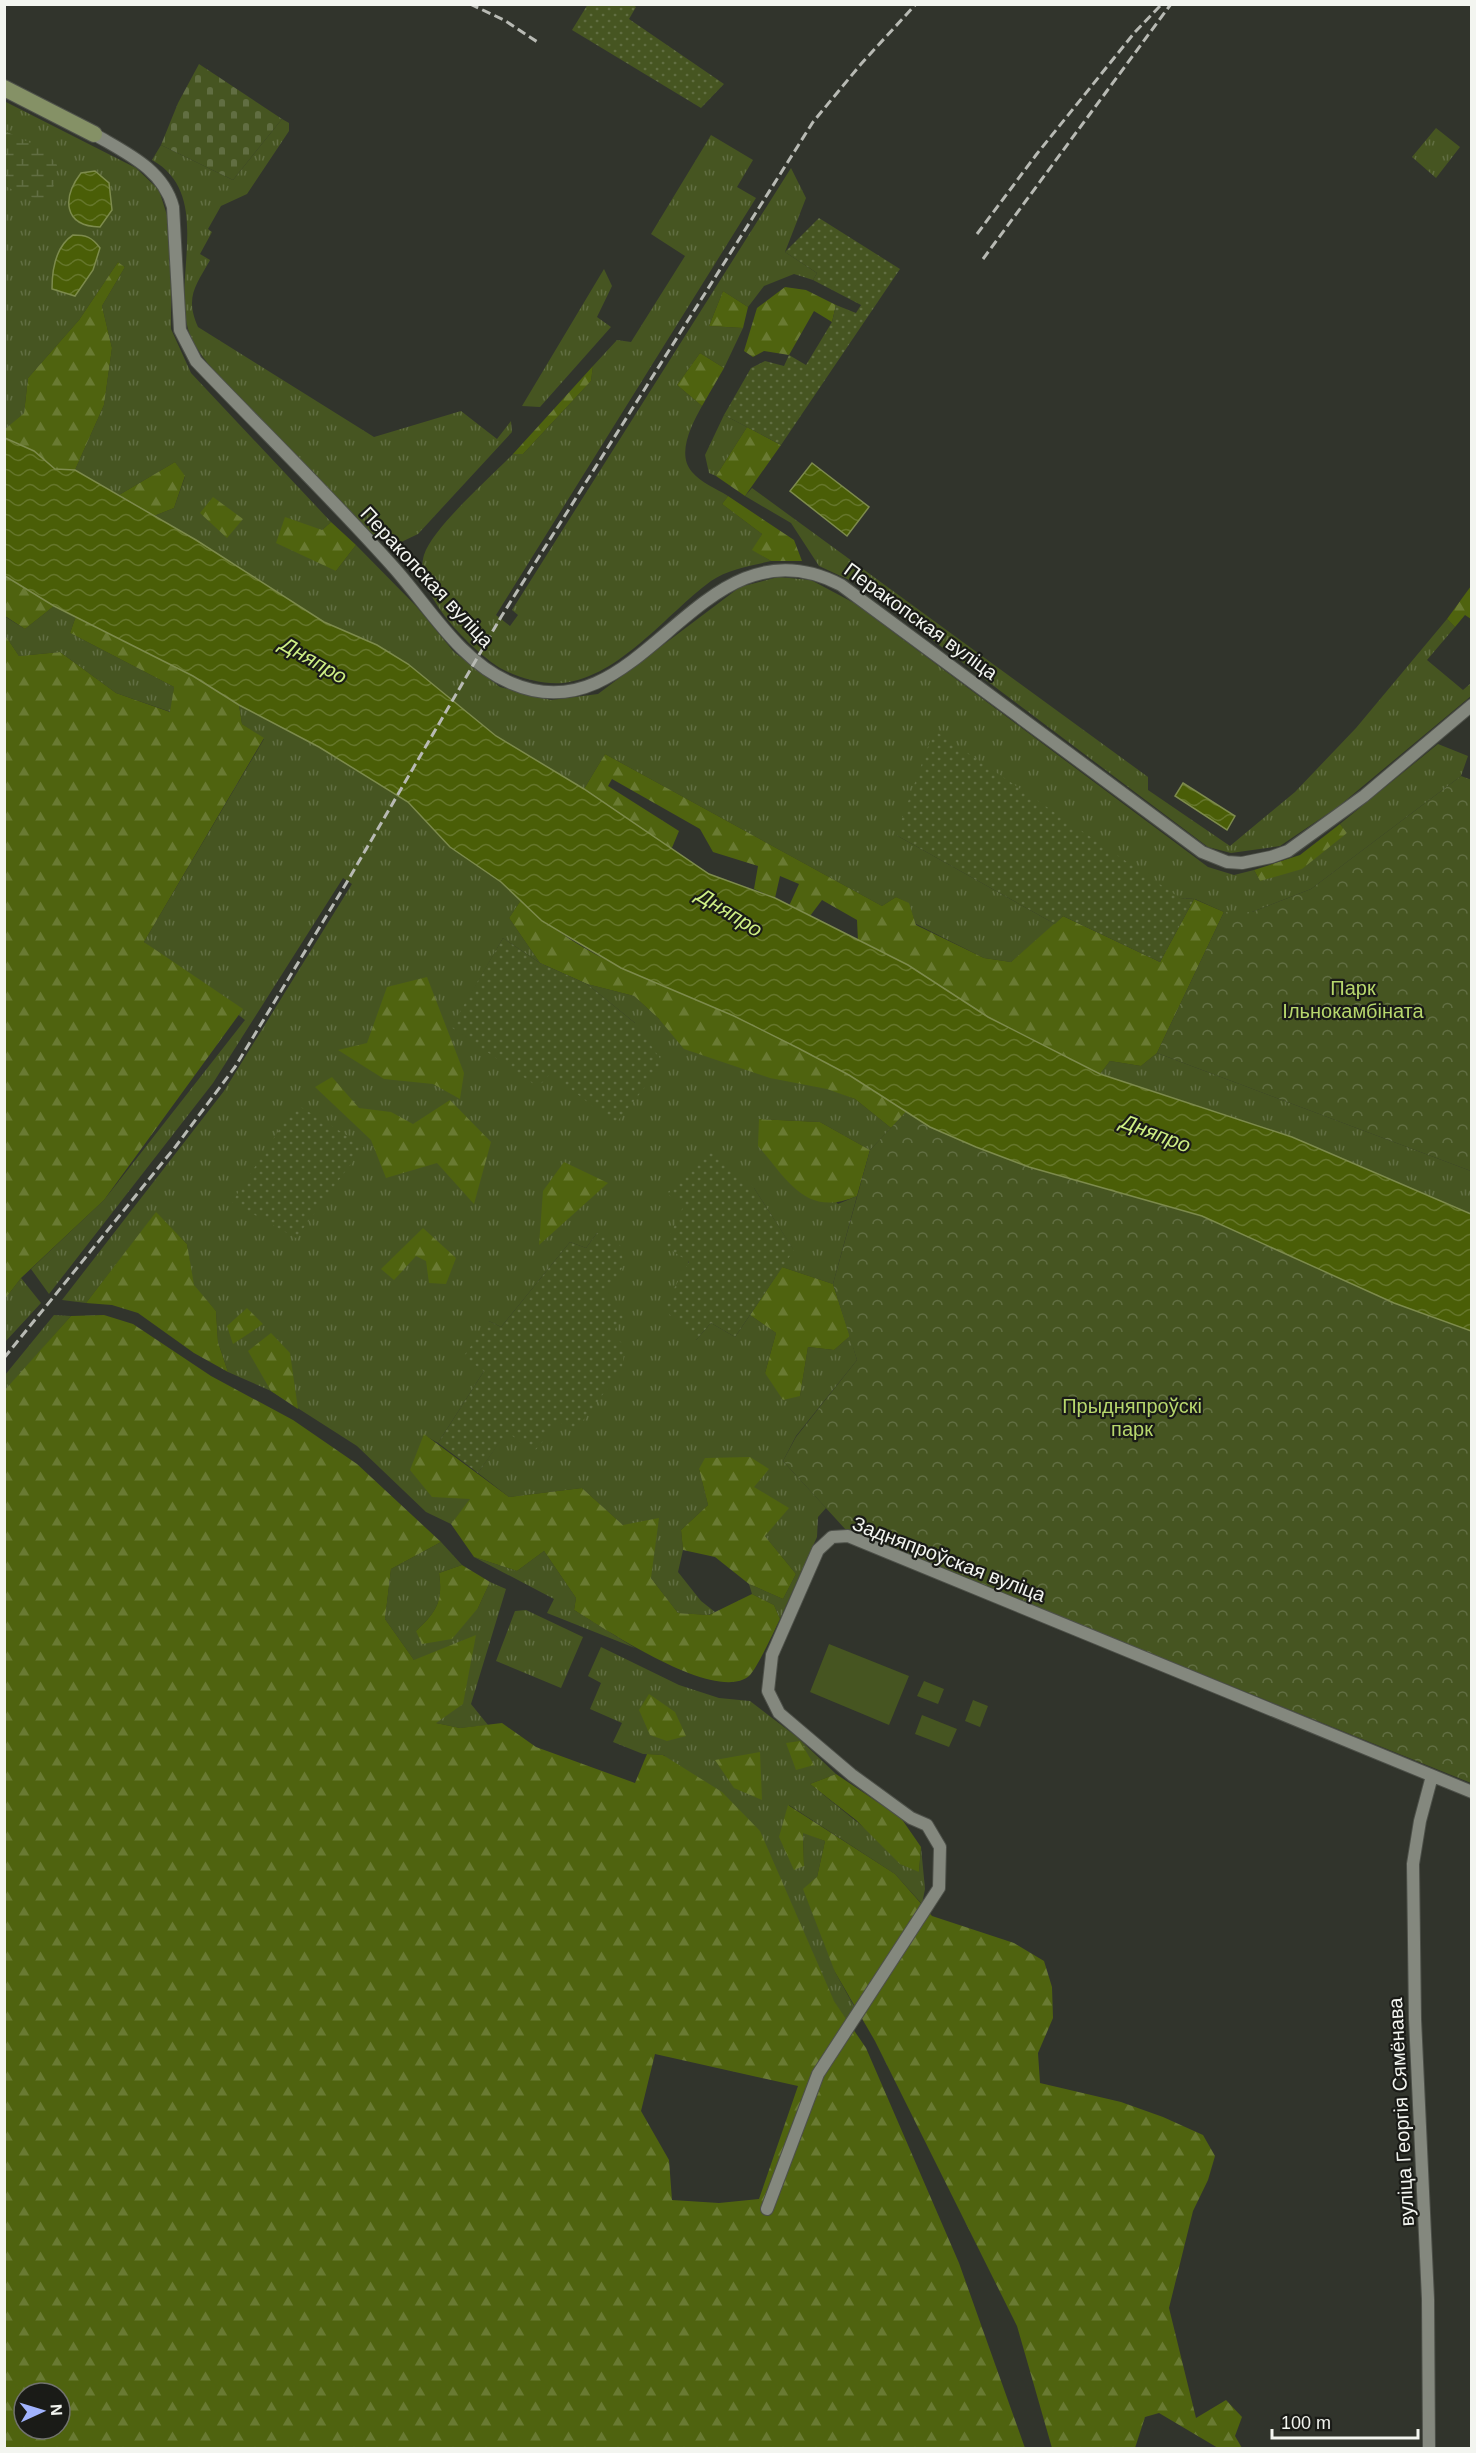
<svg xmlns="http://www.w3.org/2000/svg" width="1476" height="2453" viewBox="0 0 1476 2453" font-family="Arial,sans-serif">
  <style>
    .grass { fill: url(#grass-tufts) }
    .forest { fill: url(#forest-firs); fill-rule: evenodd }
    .wetland { fill: url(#wetland-marsh) }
    .cemetery { fill: url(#cemetery-stones) }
    .park { fill: url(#park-crowns) }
    .garden { fill: url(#garden-dots) }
    .pitch { fill: #465521 }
    .water { fill: url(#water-waves); stroke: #7d8b4d; stroke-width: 1.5 }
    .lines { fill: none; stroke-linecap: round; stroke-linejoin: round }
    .street-casing { stroke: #4d5049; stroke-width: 14 }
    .secondary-casing { stroke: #4d5049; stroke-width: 18 }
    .street { stroke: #84887e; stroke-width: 12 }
    .secondary { stroke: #859166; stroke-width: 16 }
    .rail { stroke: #b8bab4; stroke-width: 3; stroke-dasharray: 9 4.5; stroke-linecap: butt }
    .labels { text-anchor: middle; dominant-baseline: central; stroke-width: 4.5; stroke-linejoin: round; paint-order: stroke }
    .street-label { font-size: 20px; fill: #f3f5f0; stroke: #1a1b17 }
    .park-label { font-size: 20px; fill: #b7d76d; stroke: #1a1b17 }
    .water-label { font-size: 21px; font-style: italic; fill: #ceef85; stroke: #1a1b17 }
  </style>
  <defs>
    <pattern id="grass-tufts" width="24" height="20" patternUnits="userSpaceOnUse" patternTransform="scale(1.5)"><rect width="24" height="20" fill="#465521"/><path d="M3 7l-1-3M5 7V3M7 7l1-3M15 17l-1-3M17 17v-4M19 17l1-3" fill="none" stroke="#616e42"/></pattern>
    <pattern id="forest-firs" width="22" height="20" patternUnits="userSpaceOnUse" patternTransform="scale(1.5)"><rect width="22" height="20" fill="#4f630f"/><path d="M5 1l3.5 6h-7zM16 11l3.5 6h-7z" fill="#697a32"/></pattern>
    <pattern id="wetland-marsh" width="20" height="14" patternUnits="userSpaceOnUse" patternTransform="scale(1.5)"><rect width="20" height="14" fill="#465521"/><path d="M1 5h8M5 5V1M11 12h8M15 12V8" fill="none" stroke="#616e42"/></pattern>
    <pattern id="cemetery-stones" width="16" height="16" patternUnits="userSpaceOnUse" patternTransform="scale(1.5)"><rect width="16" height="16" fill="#465521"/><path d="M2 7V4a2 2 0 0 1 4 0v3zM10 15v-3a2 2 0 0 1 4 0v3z" fill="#616e42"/></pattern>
    <pattern id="park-crowns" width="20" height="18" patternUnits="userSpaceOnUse" patternTransform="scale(1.5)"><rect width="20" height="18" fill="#465521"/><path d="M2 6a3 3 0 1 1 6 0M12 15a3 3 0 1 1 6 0" fill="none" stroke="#616e42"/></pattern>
    <pattern id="garden-dots" width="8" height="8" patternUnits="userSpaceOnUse" patternTransform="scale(1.5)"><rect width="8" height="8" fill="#465521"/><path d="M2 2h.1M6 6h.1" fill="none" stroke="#616e42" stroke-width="1.8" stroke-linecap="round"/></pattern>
    <pattern id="water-waves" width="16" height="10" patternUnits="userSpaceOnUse" patternTransform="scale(1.5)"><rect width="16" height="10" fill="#4a5e07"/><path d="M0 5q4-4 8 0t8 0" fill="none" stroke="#65762b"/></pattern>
  </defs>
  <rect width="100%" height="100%" fill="#31342c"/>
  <path class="grass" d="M4,101L136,168L159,190L171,228V329L191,373L331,522L322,530L336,571L356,545L416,606L454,652L500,687L551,700L598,694L740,587L778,577L811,580L854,603L1208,867L1234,875L1254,870L1260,881L1347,833L1340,824L1438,744L1468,756L1461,776L1311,889L1252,912H1224L1195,899L1180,898L896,835L1055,924L1011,962L984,958L916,924L908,903L896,897L882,906L605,754L584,789L496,736L408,664L377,645L324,622L154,516L174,508L185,477L175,462L119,495L75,470L104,405L112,348L102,306L125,267L118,262L79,320L28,378L24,413L5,430Z
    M282,119L289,123V131L247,194L221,206L208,229L212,232L200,254L210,260C195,287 185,297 198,327L374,437L461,411L497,439L511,421L512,432L418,534L395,545L373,536C336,498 299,460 262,421C240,398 197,360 188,329C173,276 213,194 152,160L161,145L233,180Z
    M1436,128L1460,147L1436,178L1412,157Z
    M711,135L753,160L737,187L756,198L496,615L510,626L518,615L512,610L791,168L806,198L785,252L817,273L813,280L794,274L764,286L748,307L723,291L709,326L743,328L724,368L700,353L677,385L702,406C692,424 676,454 692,472C700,482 717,489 728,496L722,504L762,534L753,550L771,561C751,566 728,569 711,581C666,614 621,676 563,683C545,685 518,678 502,669C473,652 412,592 424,555C433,527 491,477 513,454H523L591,381L593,366L617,340L631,342L685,256L651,234Z
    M604,269L612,286L597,317L611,327L540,407L522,406Z
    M724,415L747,427L716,476L709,473L705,455Z
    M752,488L1148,777V790L1230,846L1295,792L1356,728L1447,619L1455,627L1427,660L1463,690L1471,683V696L1339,806L1280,846L1231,853L1208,847L858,584L819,566L791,523L745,496Z
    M54,606L76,616L70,633L174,687L171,712L116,693L60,652L19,656L5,635L4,616L25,629Z
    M239,705L319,747L408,802L450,847L501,882L521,900L509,918L540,963L503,938L452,1027L538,1086L551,1072L635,1023L587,984L634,996L659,1019L855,1099L891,1128L870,1150L820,1122L759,1119L838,1204L857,1196L833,1284L782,1267L793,1249L754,1188L683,1207L696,1340L711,1323L735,1337L750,1315L776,1333L765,1373L800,1396L808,1347L834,1350L850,1336L857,1360L796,1436L783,1461L826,1508L818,1517L817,1537L780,1619L774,1605L752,1594L749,1584L783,1599L796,1574L765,1536L699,1469L708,1505L681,1530L683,1550L678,1572L701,1601L715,1612L708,1615L678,1613L651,1578L624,1526L582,1488L509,1497L478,1473L507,1431L611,1335L603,1295L597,1233L586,1248L570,1242L501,1327L489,1321L484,1371L438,1443L424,1435L471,1499L451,1524L426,1512L357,1446L271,1391L228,1372L218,1342L216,1311L193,1285L187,1244L156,1213L86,1303L62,1300L224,1091L352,884L343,878L213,1083L49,1294L31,1269L104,1200L245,1020L144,942L264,739L242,724Z
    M1157,1053L1471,1171V1214L1292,1137L1100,1074L1110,1061L1141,1066Z
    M21,1278L41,1303L5,1342V1299Z
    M54,1315L71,1316L5,1391V1375Z
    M441,1542L462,1565L439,1573C443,1601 437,1612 416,1631L478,1608L490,1582L506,1589L471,1704L488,1725L460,1728L436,1723L414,1660L385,1619L391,1569Z
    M544,1551L576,1598L574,1610L635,1648L547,1613L554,1599L474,1557L517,1571Z
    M526,1610L583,1637L561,1688L496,1661L515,1611Z
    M601,1647L679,1685L719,1698L750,1701L797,1737L836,1774L810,1784L919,1872L921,1847L925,1889L922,1904L895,1874L789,1805L804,1866L803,1832L825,1841L817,1877L835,1972L855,2008L846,2019L664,1755L643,1754L613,1742L622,1723L590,1709L601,1683L588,1676Z"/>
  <path class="forest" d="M118,262L125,267L102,306L112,348L104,405L75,470L55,469L34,451L5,438L4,430L24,413L28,378L79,320Z
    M785,287L806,290L836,305L832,322L814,311L789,355L764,351L753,357L744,351L757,308Z
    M723,291L748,307L743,328L709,326Z
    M700,353L724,368L702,406L677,385Z
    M593,366L591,381L523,454H513Z
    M747,427L781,445L745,496L716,476Z
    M175,462L185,476L174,508L154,516L119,495Z
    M728,496L794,540L802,561H771L752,550L762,534L722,504Z
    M213,497L243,519L227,538L200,513Z
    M285,517L322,530L331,522L356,545L336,571L276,543Z
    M4,576L54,606L25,629L5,616Z
    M1471,586V619L1465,615L1455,627L1447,619Z
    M76,616L193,676L239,705L242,724L264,738L144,942L243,1009L104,1200L21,1278L5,1299V635L19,656L60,652L116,693L170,712L174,687L70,633Z
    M605,754L882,906L896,897L909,903L916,925L984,958L1011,962L1063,916L1160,962L1194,899L1224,912L1157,1053L1141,1066L1110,1061L1100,1074L988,1017L908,965L858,941L857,920L822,900L810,916L789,906L799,884L780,876L775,898L754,889L758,866L713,852L700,829L612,779L608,786L679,831L671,850L584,789Z
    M1340,824L1347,833L1302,869L1260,881L1254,870L1300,855Z
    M521,900C581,960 661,982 736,1017C774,1035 813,1053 849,1075C868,1086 887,1100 906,1112L891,1128L855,1099L827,1089L770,1078L684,1049L659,1019L634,996L587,984L540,963L509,918Z
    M427,977L464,1073L460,1099L433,1084L384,1079L338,1050L367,1043L387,987Z
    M332,1077L359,1108L391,1112L413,1124L450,1100L491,1142L474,1204L437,1163L386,1178L371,1140L315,1087Z
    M759,1119L820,1122L870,1150L857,1196C806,1218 788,1180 758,1146Z
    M564,1162L608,1183L539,1245L543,1191Z
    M156,1212L187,1244L194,1285L216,1311L218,1342L228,1372L194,1353L138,1313L112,1305L86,1303Z
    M423,1228L456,1258L446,1284L429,1283L426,1261L416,1256L394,1280L381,1269Z
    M782,1267L833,1284L850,1336L834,1350L808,1347L800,1396L783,1400L765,1373L776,1333L750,1315Z
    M247,1308L263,1324L233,1344L227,1326Z
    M104,1315L133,1324L211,1376L293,1420L357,1464L441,1542L391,1569L385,1619L414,1660L476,1635L463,1704L436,1723L460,1728L502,1723L536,1747L635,1783L647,1754L663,1755L722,1792L760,1831L834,2001L866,2048L959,2263L1025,2448H5L4,1391L71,1316ZM655,2054L798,2086L759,2199L719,2203L672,2200L669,2160L641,2111ZM24,2393H60V2429H24Z
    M271,1333L290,1353L298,1409L271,1391L248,1351Z
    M424,1434L509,1497L582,1488L623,1525L659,1518L651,1578L678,1613L709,1615L752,1594L774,1605L780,1619C774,1631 757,1669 749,1676C716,1704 605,1629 574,1610L576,1598L544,1551L517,1571L474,1557L451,1524L470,1499L432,1497L410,1470Z
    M750,1457L769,1469L754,1487L789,1508L765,1536L796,1574L783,1599L749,1584L715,1557L683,1550L681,1530L708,1505L699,1469L705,1458Z
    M462,1565L490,1582L478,1608L452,1639L422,1644L416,1631C437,1612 443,1601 439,1573Z
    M649,1694L675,1712L686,1736L667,1741L650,1735L639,1710Z
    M800,1741L814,1765L796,1770L786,1743Z
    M760,1752L762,1800L734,1788L715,1760Z
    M836,1774L901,1818L921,1847L919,1872L900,1864L856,1820L810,1784Z
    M788,1805L895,1874L932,1916L1014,1943L1044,1961L1052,1987L1053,2018L1038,2053L1040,2083L1121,2102L1163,2117L1203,2135L1215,2156L1208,2180L1193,2211L1169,2308L1196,2418L1226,2400L1242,2417L1235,2436L1242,2448H1218L1159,2413L1145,2417L1135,2448H1052L1017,2326L875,2041L835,1972L803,1889L817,1877L825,1841L803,1833L804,1866L794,1870L779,1837Z"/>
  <path class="wetland" d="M5,131L45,150L57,165C54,211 37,201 5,186Z"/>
  <path class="cemetery" d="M199,64L282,119L233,180L161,145L178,103Z"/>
  <path class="park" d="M1461,776L1472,780L1471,1171L1157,1053L1224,912H1252L1311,889Z
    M906,1112L930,1127L1029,1167L1202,1216L1394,1303L1471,1331V1783L846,1530L783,1461L796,1437L857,1360L833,1284L870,1150Z"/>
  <path class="garden" d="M588,4L633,5L636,7L629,19L724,84L701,108L572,30Z
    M819,218L900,269L781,445L724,415L751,368L765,361L784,366L789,355L806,365L832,322L836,305L856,313L861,305L813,280L817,273L785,252Z
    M934,730L1180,898L1194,899L1160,962L1063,916L1055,924L896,835Z
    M503,938L540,963L587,984L635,1023L664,1064L615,1124L551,1073L538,1087L451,1027Z
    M296,1104L364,1146L296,1238L232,1202Z
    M709,1148L754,1188L794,1250L735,1337L711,1323L696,1340L663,1308L689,1262L665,1246L683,1207L668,1194Z
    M597,1233L620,1245L624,1265L604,1295L623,1317L611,1335L625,1345L622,1369L575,1431L559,1422L534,1452L507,1432L478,1473L438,1443L484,1371L463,1357L489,1321L501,1327L570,1242L586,1248Z"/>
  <path class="pitch" d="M829,1644L909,1676L889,1725L810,1692Z
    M924,1681L944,1689L938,1704L917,1696Z
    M973,1700L988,1706L980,1727L965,1721Z
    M922,1715L957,1729L949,1747L915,1734Z"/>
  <path class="water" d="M95,171L109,183L112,210L100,227C63,226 62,198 81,173Z
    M73,235C86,235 92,237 100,248L93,270L75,296L52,289C52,270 56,246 73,235Z
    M5,438L34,451L55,469L75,470L196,540L324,622L377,645L408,664L496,736L584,789L709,874L775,898L908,965L988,1017L1100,1074L1292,1137L1471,1214V1331L1394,1303L1202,1216L1029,1167L976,1147L930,1127L849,1075L798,1048L734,1016L621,968L542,921L501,882L450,847L408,802L319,747L239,705L193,676L54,606L5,576Z
    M812,463L869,507L847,536L790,491Z
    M1183,783L1235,816L1227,830L1175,796Z"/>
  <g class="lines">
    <defs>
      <path id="street" d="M94,134C126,153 163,169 173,207L180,330L196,361C262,430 332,498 396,570C431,610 460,661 511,683C644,741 698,511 841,585L1202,852L1227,862L1242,863L1271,857L1288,851L1364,796L1472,705
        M767,2209L818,2074L939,1888L940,1847L927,1825L911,1818L852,1775L779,1713L768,1691L772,1655L818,1550L832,1537L848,1536L1472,1792
        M1429,2448L1428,2299L1415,2019L1413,1864L1420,1821L1432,1776"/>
      <path id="secondary" d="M4,88L94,134"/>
    </defs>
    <use href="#street" class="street-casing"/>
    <use href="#secondary" class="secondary-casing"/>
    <use href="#street" class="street"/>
    <use href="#secondary" class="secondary"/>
    <path class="rail" d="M470,4L504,20L539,43
      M977,234L1036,155L1135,32L1162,4
      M983,259L1171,4
      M4,1358L176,1146L235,1067L347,882L501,617L813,122L861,64L916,4"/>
  </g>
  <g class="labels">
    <g class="street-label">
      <text transform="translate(427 577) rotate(47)">Перакопская вуліца</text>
      <text transform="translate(921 621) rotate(36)">Перакопская вуліца</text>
      <text transform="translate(949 1559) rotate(21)">Задняпроўская вуліца</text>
      <text transform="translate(1401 2112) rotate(-93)">вуліца Георгія Сямёнава</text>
    </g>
    <g class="park-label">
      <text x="1353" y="988">Парк<tspan x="1353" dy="23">Ільнокамбіната</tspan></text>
      <text x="1132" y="1406">Прыдняпроўскі<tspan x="1132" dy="23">парк</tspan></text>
    </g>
    <g class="water-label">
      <text transform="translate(314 660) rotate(30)">Дняпро</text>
      <text transform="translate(730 912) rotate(32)">Дняпро</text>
      <text transform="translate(1156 1133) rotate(21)">Дняпро</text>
    </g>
  </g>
  <rect width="1476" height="2453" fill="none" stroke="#f3f5f0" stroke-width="12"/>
  <g transform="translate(42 2411) rotate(86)"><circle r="28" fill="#1a1b17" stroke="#71726e" stroke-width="1.5"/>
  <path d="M0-4.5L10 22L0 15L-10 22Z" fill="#a1b3fd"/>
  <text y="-9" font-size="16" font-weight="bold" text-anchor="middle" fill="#f3f5f0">N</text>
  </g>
  <path d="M1272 2429v9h146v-9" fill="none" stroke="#f3f5f0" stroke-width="3"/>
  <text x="1281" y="2429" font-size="18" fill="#f3f5f0" stroke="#1a1b17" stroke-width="4.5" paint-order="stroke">100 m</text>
</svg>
